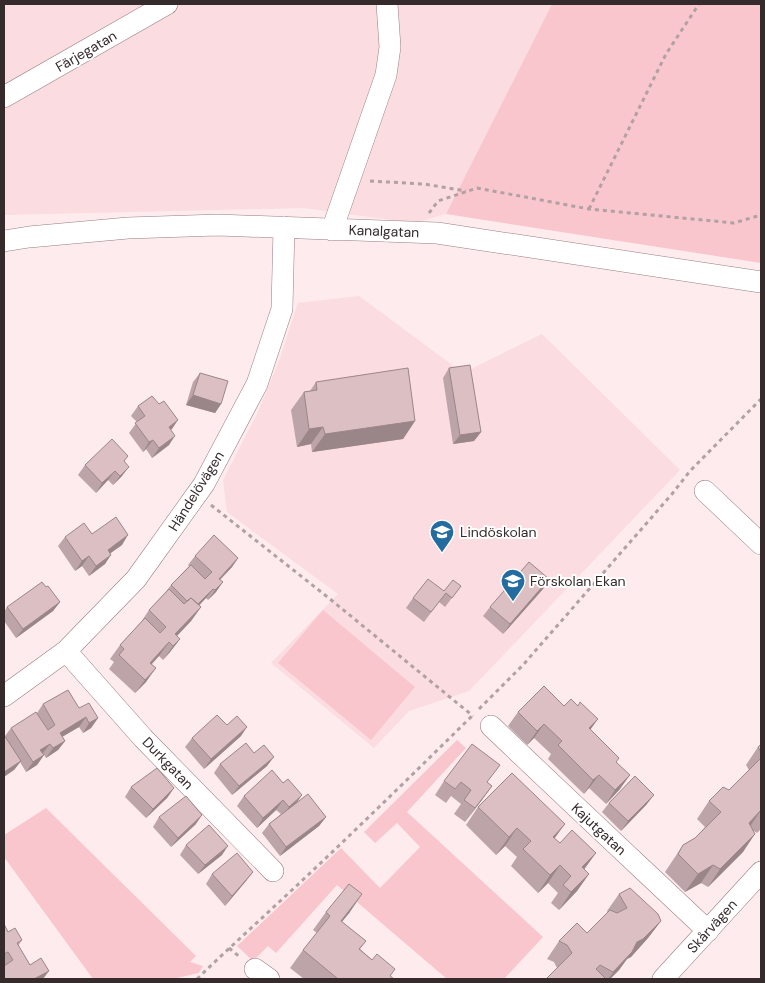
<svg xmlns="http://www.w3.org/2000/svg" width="765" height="983" viewBox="0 0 765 983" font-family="'DM Sans',sans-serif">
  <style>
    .built { fill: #fbdce0 }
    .green { fill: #fac6cd }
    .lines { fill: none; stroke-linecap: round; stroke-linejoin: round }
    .minor-casing { stroke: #997e82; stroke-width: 22 }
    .path { stroke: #b1a1a3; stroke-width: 3; stroke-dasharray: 4 4; stroke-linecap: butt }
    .minor { stroke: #fff; stroke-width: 21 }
    .wall { fill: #bda4a8 }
    .shaded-wall { fill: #9a8688 }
    .building { fill: #dcbfc3; stroke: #9a8688 }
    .labels { text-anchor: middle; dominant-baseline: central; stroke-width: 4; stroke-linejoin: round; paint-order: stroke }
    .street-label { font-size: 14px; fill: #352a2c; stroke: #fff }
    .poi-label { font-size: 14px; fill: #352a2c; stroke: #fff; text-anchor: start }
  </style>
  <rect width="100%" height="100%" fill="#fdebed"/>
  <path class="built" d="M4,4H552L446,214L413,223L304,208L4,215Z
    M359,296L463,373L542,334L680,470L469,691L409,711L374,748L271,663L338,594L227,512L223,480L257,414L279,361L298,303Z"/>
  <path class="green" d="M552,4H761V263L446,214Z
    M323,610L415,687L371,740L278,663Z
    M457,740L466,748L407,812L543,937L504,979H447L337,885L276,953L268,946L253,961L237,946L341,848L380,888L420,847L397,823L375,843L364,832Z
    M46,808L196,956L190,962L203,966L199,973L172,979H93L4,857V835Z"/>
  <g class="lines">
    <defs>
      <path id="minor" d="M4,97L167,4
        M332,230L386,75L390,47L387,4
        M4,241L29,237L128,228L218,225L437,233L761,282
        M705,491L761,544
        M66,651L143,738L273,871
        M4,696L66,651L136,579L204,484L257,384L282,309L284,227
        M491,726C563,795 636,863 708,931
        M255,969L269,979
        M663,979L761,872"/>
    </defs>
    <use href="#minor" class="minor-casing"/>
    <path class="path" d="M370,181L424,184L466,191
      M589,209L666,54L699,4
      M429,213L438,201L477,188L589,209L734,223L761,215
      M211,505L330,599L473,716
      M479,709L523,665L672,494L690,471L761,399
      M229,948L241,958
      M197,979C228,949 260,920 292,890C353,833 413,774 473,715"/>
    <use href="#minor" class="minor"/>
  </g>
  <path class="wall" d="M449,368L481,432L474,441L453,444L443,378Z
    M200,373L221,404L215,413L186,405L193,382Z
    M316,382L415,421L403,439L312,452L311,444L297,447L291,410L304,392L310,391Z
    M138,406L171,430L169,445L152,458L146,449L143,452L129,433L137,422L131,416Z
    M124,462L122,476L113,485L108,480L96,493L78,475L85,465Z
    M92,534L122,545L110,553L105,564L89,576L82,566L75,571L58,546L65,537Z
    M195,556L238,558L232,567L220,580L216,592L208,600L206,598L199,606L201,607L191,621L177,636L180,639L170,652L163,660L159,656L152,664L146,682L135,693L109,669L114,662L110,659L120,645L141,622L149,610L164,594L171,585L189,566L188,565Z
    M549,579L543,589L503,634L483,616L490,607Z
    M461,586L445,607L439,602L424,622L406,608L413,598L444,591Z
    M46,587L60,602L53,611L16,638L4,621V612L7,607Z
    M43,704L79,708L98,718L91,728L83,733L79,727L62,737L65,741L58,750L46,758L43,753L44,755L37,765L26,772L20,762L14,770L5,736L11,728L37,713Z
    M518,712L590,730L616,762L620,789L606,804L589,788L584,794L548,759L551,754L534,738L527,745L508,726Z
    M227,725L241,736L204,769L185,747L192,738Z
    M761,744V829L757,833L754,831L743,852L708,887L701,883L685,892L665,872L683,845L695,838L705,827L697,819L709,801L729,790L749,770L746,765L758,747Z
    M254,753L267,766L232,795L214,773L220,764Z
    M444,781L487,783L492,786L465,822L454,814L461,804L451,796L446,803L435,795Z
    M131,787L174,788L167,798L146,818L125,797Z
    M244,796L298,802L326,817L319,826L280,856L262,833L269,824L281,814L276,810L257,828L237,806Z
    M609,803L647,804L621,831L602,812Z
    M478,807L555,839L589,874L577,891L559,910L551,903L558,893L548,883L538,893L511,866L517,857L505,846L496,855L466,825Z
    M159,817L196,824L171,847L153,827Z
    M186,845L222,855L198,874L180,855Z
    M253,872L246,881L225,906L206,884L212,874Z
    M619,894L661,921L648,938L631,957L627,959L619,970L610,979H546L557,968L554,962L547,959L559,941L587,933L608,913L607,911Z
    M326,912H350L342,922L366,941L360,949L394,979H304L290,968L303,950L317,933L313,930Z
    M4,924L8,932L22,940L18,946L30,965L4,979Z"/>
  <path class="shaded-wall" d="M193,395L221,404L215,413L186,405Z
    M178,420L172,429L162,436L169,427Z
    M415,421L403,439L312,452L325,434Z
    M323,427L311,444L297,447L309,429Z
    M481,432L474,441L453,444L460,435Z
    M175,436L169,445L152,458L159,448Z
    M153,440L146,449L143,452L149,442Z
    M129,467L122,476L113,485L120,476Z
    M115,471L108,480L96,493L102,483Z
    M128,535L122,545L101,560L108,550Z
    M111,555L105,564L89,576L96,566Z
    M89,556L82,566L75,571L82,561Z
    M238,558L232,567L212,588L219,579Z
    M549,579L543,589L503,634L510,624Z
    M223,582L216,592L208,600L215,590Z
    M213,589L206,598L187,617L194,608Z
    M60,602L53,611L16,638L23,629Z
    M201,607L191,621L170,643L175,634Z
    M180,639L170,652L163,660L173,646Z
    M169,642L159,656L140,676L150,663Z
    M156,668L146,682L135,693L145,680Z
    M86,717L79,727L53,742L60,733Z
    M98,718L91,728L83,733L89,723Z
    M598,719L588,733L589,728Z
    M544,724L534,738L527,745L537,731Z
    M247,727L241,736L204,769L211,759Z
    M65,741L58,750L46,758L53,748Z
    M50,744L43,753L34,759L40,750Z
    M44,755L37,765L26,772L33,762Z
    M274,757L267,766L232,795L239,786Z
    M21,761L14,770L4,777V772Z
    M599,775L589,788L584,794L593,780Z
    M630,775L620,789L606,804L615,790Z
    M492,786L482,800L465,822L475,808Z
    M174,788L167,798L146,818L153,809Z
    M302,795L296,804L282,816L289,807Z
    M654,795L647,804L621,831L628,821Z
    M283,800L276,810L257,828L263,818Z
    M761,810L749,828V823Z
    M202,815L196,824L171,847L178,838Z
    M326,817L319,826L280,856L286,847Z
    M565,824L552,842L553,837Z
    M517,828L505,846L496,855L509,837Z
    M755,834L743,852L708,887L720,869Z
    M228,846L222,855L198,874L205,865Z
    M596,853L583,871L582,867Z
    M560,865L548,883L538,893L550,875Z
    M713,865L701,883L685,892L698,874Z
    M253,872L246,881L225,906L232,896Z
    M589,874L577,891L559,910L571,892Z
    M362,894L350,912L328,938L341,921Z
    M661,921L648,938L631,957L627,959L619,970L610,979H608L637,942Z
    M49,971L43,979H34Z"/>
  <path class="building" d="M470,365L481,432L460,435L449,368Z
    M408,368L415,421L325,434L323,427L309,429L304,392L317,390L316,382Z
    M200,373L228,381L221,404L193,395Z
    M152,396L159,404L164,401L178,420L169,427L175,436L159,448L153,440L149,442L135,423L145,416L138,406Z
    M112,439L128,456L124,461L129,467L120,476L115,471L102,483L85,465Z
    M116,517L128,535L108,550L111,555L96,566L89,556L82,561L65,537L84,523L92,534Z
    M214,535L238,558L219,579L223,582L215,590L213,589L198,604L191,598L187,601L171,585L191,565L205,579L212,572L195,556Z
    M529,562L549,579L510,624L490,607Z
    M428,579L444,591L453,580L461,586L452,598L446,593L431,612L413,598Z
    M42,582L46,587L48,586L60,602L23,629L7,607Z
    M169,589L184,604L191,598L201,607L175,634L180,639L173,646L169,642L150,663L156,668L145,680L119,655L124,649L120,645L145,618L160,633L166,627L149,610Z
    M544,686L564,706L571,699L578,706L580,702L598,719L589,728L619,758L616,762L630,775L615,790L599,775L593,780L558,745L562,741L544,724L537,731L518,712Z
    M68,690L79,708L89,703L98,718L89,723L86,717L60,733L65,741L53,748L50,744L40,750L44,755L33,762L11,728L36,712L48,730L55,725L43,704Z
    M217,715L227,725L237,716L247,727L211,759L192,738Z
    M4,735L21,761L4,772Z
    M246,743L254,753L264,745L274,757L239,786L220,764Z
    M472,744L500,765L487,782L492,786L475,808L464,800L471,790L461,782L455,789L444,781Z
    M761,744V752L758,747Z
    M761,758V810L749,823L755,834L720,869L713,865L698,874L678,854L683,845L695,838L721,812L709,801L723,787L729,790Z
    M157,768L174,788L153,809L131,787Z
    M272,770L283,783L288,779L302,795L289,807L283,800L263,818L244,796Z
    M512,773L565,824L553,837L560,843L572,830L596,853L582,867L589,874L571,892L563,885L571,876L560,865L550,875L523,849L531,841L517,828L509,837L478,807Z
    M635,776L654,795L628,821L609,803Z
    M308,794L326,817L286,847L269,824Z
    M186,796L202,815L178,838L159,817Z
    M209,825L228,846L205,865L186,845Z
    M237,853L253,872L232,896L212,874Z
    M349,884L362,894L341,921L366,941L359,949L372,960L377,954L395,969L390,976L394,979H338L303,950L330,916L326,912Z
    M630,888L658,914L661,921L643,939L637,942L632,952L613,972L600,965L596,969L606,979H546L572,953L567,945L559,941L577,923L587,933L610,910L617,913L627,908L619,894Z
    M4,924L8,932L15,928L22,940L17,943L30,965L41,958L49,971L34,979H4V966L13,960L8,952L4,954Z"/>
  <defs>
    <symbol id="school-pin" viewBox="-11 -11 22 30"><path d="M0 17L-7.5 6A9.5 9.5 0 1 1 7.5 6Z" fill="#246b9f" stroke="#fff"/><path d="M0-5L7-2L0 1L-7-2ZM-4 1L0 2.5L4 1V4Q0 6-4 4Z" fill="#fff"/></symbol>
  </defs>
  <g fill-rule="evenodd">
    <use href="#school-pin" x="428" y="518" width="28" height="38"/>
    <use href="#school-pin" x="499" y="567" width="28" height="38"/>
  </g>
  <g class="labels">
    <g class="street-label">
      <text transform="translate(86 51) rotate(-30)">Färjegatan</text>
      <text transform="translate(384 231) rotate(2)">Kanalgatan</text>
      <text transform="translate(196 491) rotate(-58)">Händelövägen</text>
      <text transform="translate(168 763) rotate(46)">Durkgatan</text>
      <text transform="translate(599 829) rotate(43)">Kajutgatan</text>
      <text transform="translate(712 926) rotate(-48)">Skårvägen</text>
    </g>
    <g class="poi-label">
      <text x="460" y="532">Lindöskolan</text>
      <text x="530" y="581">Förskolan Ekan</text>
    </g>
  </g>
  <rect width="765" height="983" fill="none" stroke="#352a2c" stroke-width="10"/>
</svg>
